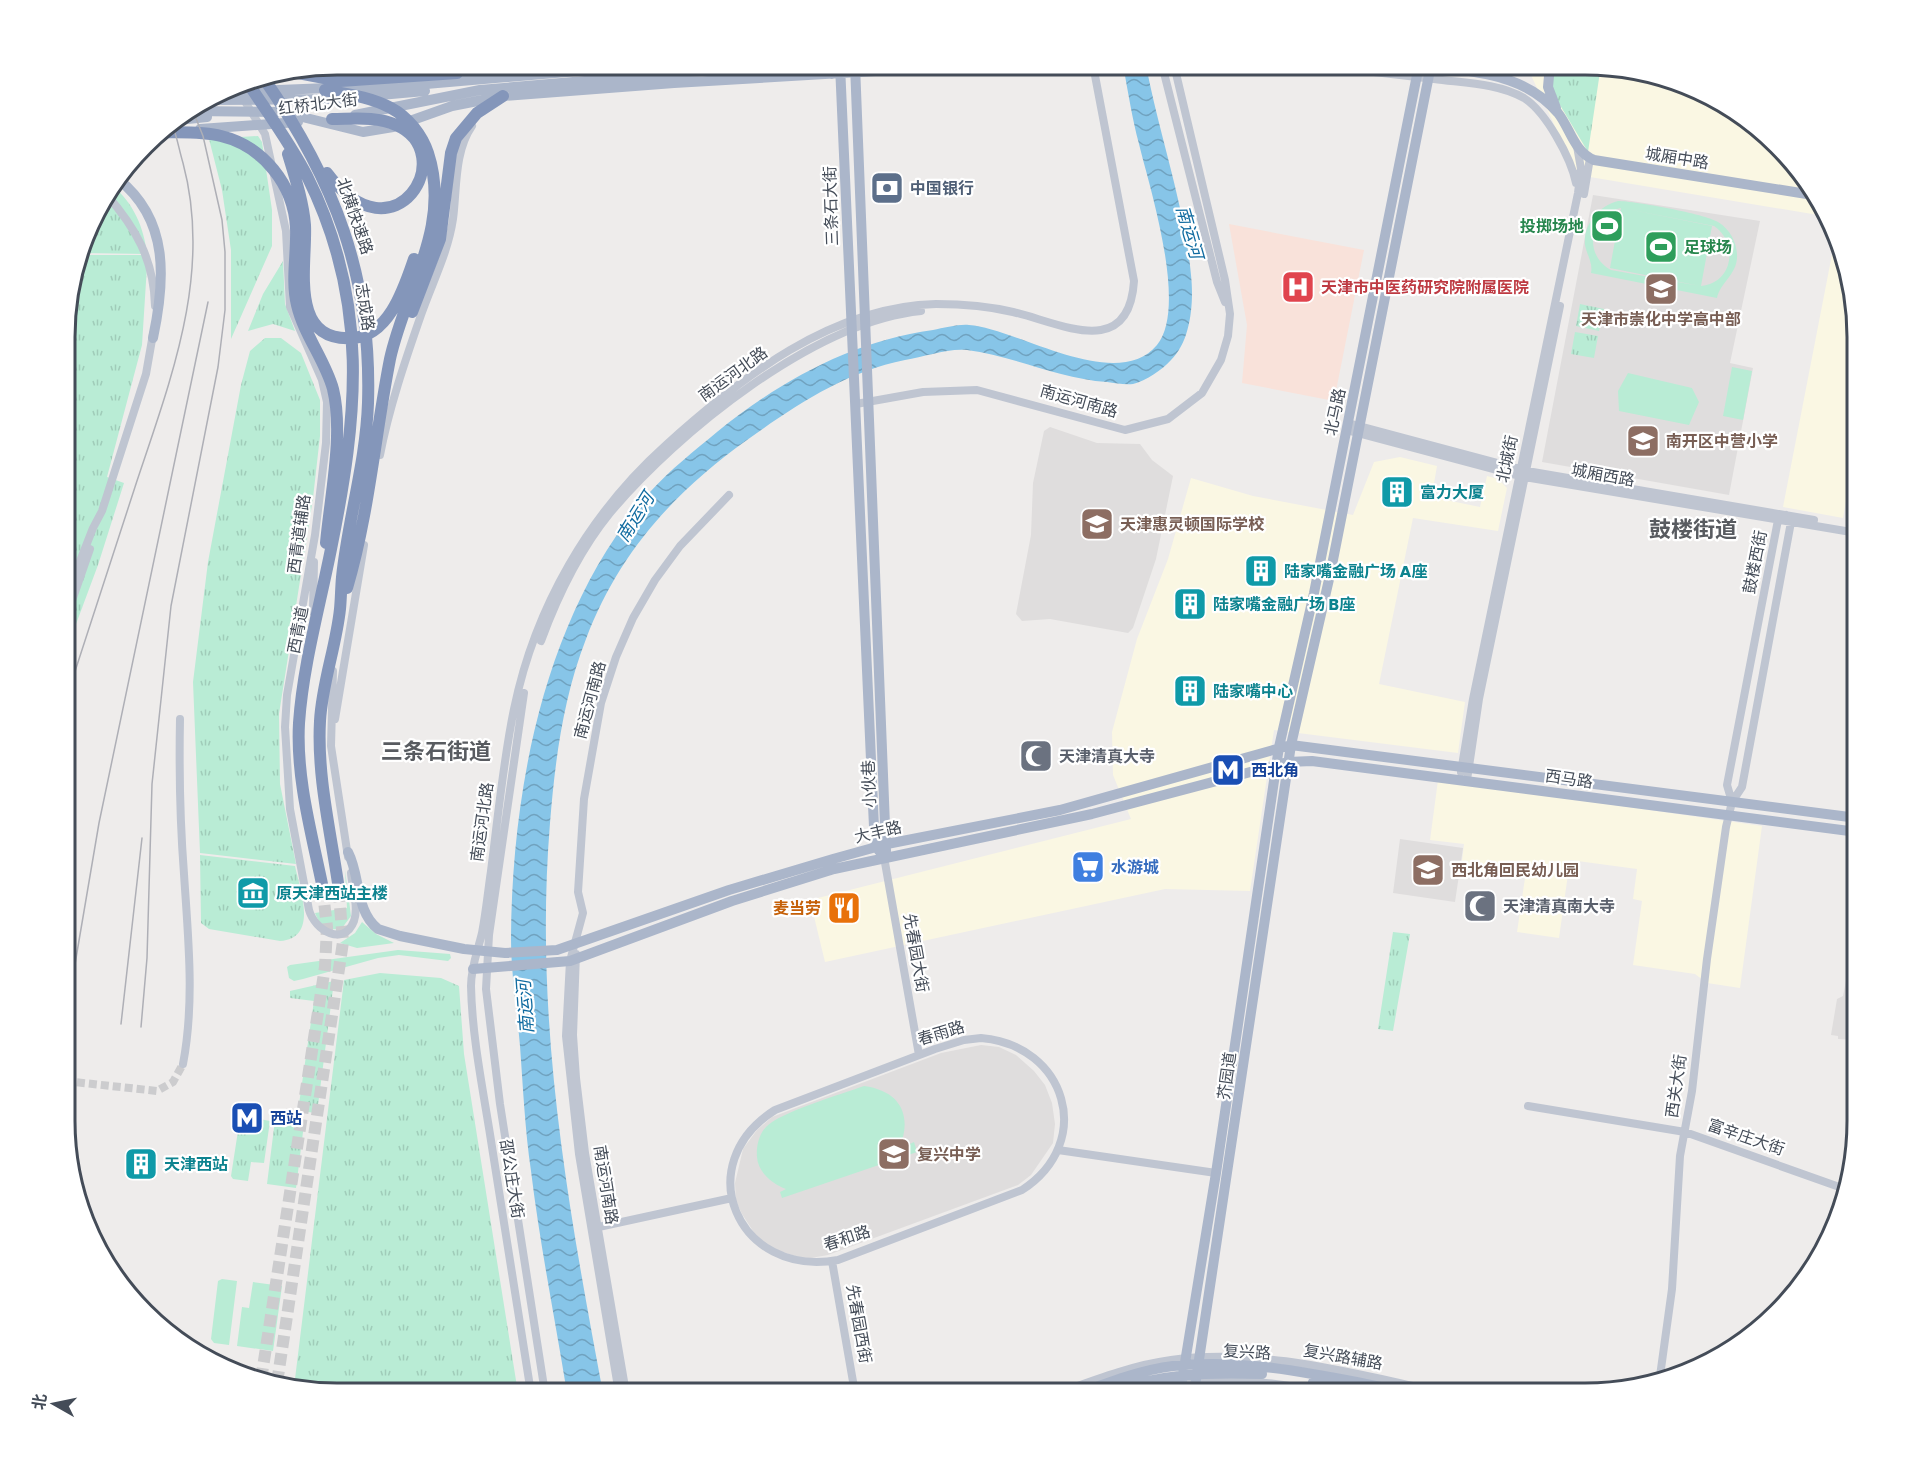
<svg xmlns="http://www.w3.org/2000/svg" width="1922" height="1458" viewBox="0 0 1922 1458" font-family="Poppins,'Noto Sans SC',sans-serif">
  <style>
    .commercial { fill: #faf7e3 }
    .education { fill: #dfdddd }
    .medical { fill: #f9e2da }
    .green { fill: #b9ecd5; fill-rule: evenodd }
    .park { fill: url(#park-tufts) }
    .water { fill: url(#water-waves) }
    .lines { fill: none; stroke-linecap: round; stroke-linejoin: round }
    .minor-tunnel { stroke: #ccccce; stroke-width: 8; stroke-dasharray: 8 4; stroke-linecap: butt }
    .highway-tunnel { stroke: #ccccce; stroke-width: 12; stroke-dasharray: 12 6; stroke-linecap: butt }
    .minor { stroke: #bfc5d1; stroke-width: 8 }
    .major { stroke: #abb6ca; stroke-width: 10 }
    .highway { stroke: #8496ba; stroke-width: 12 }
    .rail { stroke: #aeafb6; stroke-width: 1.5 }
    .labels { text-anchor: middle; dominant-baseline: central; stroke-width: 4.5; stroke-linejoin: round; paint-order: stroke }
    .street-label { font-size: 16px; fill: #444c58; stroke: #fff }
    .service-label { font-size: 16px; font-weight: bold; fill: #4e5e75; stroke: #fff; text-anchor: start }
    .leisure-label { font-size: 16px; font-weight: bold; fill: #27864d; stroke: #fff; text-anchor: end }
    .health-label { font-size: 16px; font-weight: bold; fill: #be3a42; stroke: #fff; text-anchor: start }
    .education-label { font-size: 16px; font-weight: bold; fill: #785e54; stroke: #fff; text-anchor: start }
    .culture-label { font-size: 16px; font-weight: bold; fill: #0d838f; stroke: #fff; text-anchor: start }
    .worship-label { font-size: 16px; font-weight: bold; fill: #5b616d; stroke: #fff; text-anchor: start }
    .transit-label { font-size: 16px; font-weight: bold; fill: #164399; stroke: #fff; text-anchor: start }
    .shop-label { font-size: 16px; font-weight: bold; fill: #366cbe; stroke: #fff; text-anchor: start }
    .food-label { font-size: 16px; font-weight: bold; fill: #c56008; stroke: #fff; text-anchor: end }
    .water-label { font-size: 18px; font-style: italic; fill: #106ba0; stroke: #fff }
    .district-label { font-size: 22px; font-weight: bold; fill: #585b60; stroke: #fff }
    .rim { fill: none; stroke: #444c58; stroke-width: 3 }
  </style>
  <defs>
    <pattern id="park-tufts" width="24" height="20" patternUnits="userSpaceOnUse" patternTransform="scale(1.5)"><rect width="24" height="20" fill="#b9ecd5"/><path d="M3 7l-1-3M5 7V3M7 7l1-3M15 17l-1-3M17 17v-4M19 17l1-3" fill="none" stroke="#a0ccb9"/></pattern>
    <pattern id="water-waves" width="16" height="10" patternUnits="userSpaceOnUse" patternTransform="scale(1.5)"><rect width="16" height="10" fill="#87c5e8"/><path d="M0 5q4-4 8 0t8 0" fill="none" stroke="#70a2bf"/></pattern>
  </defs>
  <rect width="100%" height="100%" fill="#eeeceb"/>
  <path class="commercial" d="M1534,65H1603L1689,85L1765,132L1830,217L1578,175L1529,71Z
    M1835,239L1857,336V440L1843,518L1783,507Z
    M1400,457L1437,466L1432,495L1446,498V500L1480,507L1487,476L1498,479L1507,488L1498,531L1413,518L1379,684L1465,702L1458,753L1274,730L1250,891L1165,889L825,962L810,900L1131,819L1113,775L1112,732L1137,639L1168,559L1191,478L1253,496L1353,515L1374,462Z
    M1438,780L1762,826L1740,988L1707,983L1695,974L1633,965L1642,901L1633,899L1637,869L1570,860L1559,938L1517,932L1525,878L1461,869L1464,844L1430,840Z"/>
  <path class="education" d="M1593,195L1760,221L1730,363L1753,368L1729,495L1542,462Z
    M1050,427L1097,443L1140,444L1152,460L1173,476L1156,559L1133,628L1128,633L1050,619L1022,621L1016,614L1031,535L1033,483L1044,431Z
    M1400,839L1463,848L1455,902L1393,893Z
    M1849,966L1857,967V1040L1838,1039V1036L1831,1035L1837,999L1843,996Z
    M981,1045L999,1047L1016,1055L1034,1071L1045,1085L1052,1103L1055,1124L1053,1143L1031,1175L1018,1185L828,1255L805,1259L773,1249L757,1237L742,1214L736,1201L735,1183L743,1149L757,1130L772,1117L941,1053Z"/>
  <path class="medical" d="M1229,224L1364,250L1334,401L1242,383L1247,325Z"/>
  <path class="green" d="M1618,201C1635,201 1705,214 1718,222C1730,229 1738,244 1737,258C1736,275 1720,283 1717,298L1591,273C1593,262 1587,256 1585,245C1583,224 1599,206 1618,201ZM1621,208L1610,268L1700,286L1611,270C1582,254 1590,215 1621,208ZM1622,208L1714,226C1739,243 1733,283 1701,286L1712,226Z
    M1732,367L1752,371L1743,420L1723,416Z
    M1628,373L1692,388L1699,402L1689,425L1619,411L1618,391Z
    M345,870L351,916L342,928C328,932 320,926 315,913L347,908Z
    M362,922L376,934L394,943L357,948L340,943L355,933Z
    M398,950L450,954L451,958L448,961L399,955L378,958L303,979L294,981L289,978L287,967L290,965Z
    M864,1086C901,1091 913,1116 899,1149L914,1142L917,1152L782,1198L780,1192L786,1189C773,1184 758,1173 757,1157C756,1147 759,1134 766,1127C780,1112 842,1094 864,1086Z
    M222,1279L237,1281L229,1345L214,1343L211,1339L218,1281Z
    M253,1282L282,1286L273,1351L237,1346L242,1307L249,1308Z"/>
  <path class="park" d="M1554,65H1601L1588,152L1557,100L1551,85Z
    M258,136L262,142L272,210V246L231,339V250L222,190L209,139Z
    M113,186C133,203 144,227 147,254L83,253L101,201Z
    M83,255H145L147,266L142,345L107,477L124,483L98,565L66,651L67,301Z
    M283,261L285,304L295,331L273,324L248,331L263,294Z
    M1580,304L1604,309L1599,331L1576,326Z
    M1575,332L1598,336L1594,358L1571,354Z
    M265,338H281L301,353L320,400V436L313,498L279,714L280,784L296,864L200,853L193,682L208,562L241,385L250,351Z
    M200,855L295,866C300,890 319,938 280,941L209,929L201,923Z
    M1393,932L1410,934L1393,1031L1378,1029Z
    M380,973L441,978L459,986L464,1054L518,1393H319L294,1387L344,980Z
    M334,981L317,1113L298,1111L314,1001L290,998V991Z
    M244,1116L270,1121L264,1163L251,1162L248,1181L233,1179L231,1176L240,1118Z
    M275,1120L304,1124L296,1188L267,1184Z"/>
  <path class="water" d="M1123,65H1146C1159,134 1185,207 1191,275C1194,302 1191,341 1171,360C1163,369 1146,381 1133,384C1125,385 1115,383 1107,382C1059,379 1014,356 967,350C948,348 924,357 905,360C845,372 796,405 747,440C674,492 618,554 586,639C563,698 555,761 550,823C534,1019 567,1201 603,1393H567C555,1319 540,1245 531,1171C525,1130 523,1087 520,1046C517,1010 511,974 511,938C512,785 546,610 650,492C670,470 694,451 717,432C780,381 852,341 933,330C944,328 958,324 969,325C1016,328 1116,394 1157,345C1188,307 1150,189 1139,144C1132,118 1128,91 1123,65Z"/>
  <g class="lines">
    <path class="minor-tunnel" d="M65,1081L157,1091L173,1082L183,1064"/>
    <path class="highway-tunnel" d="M261,1380L325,967L327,927L322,884
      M277,1383L343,942L338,883"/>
    <path class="minor" d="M1162,65L1217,282L1225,302
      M1314,65C1354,70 1394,74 1434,79C1463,83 1498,83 1524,98C1546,112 1571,158 1576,183
      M244,100L265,134L286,231L290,307L322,380L327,402L326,443L315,535L287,695L285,727L290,809L309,910C315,931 344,947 354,921C359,907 352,887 351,873
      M106,194C136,228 154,260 155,306
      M1584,194L1590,158
      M856,404L923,392L977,390L1125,430L1168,419L1202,393L1221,360L1228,336L1230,314L1225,280L1174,65
      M1348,423L1527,471L1814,520
      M1346,430L1519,476L1857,533
      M380,455C389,408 405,361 421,315C432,283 448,253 453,219C457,189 454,152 472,126
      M66,597L93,528L102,511L146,374L153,334
      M313,612L314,562
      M66,618L90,549
      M541,641C558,595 579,551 610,513C678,432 814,322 921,311
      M333,671L331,746L348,857
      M524,693L489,935L486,989L500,1104L545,1393
      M180,719C179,770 180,822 184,874C188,937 195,1001 183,1064
      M335,719L364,545
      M1461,772L1473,699L1578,193L1581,169L1577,146
      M1467,780L1479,699L1560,306
      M884,857L919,1055
      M576,954L573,1035L576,1078L585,1153L626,1393
      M981,1038C1066,1045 1096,1142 1022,1190L838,1260C737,1278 689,1164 775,1110L935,1049L964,1040Z
      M1528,1106L1685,1132L1845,1189
      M1058,1150L1216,1173
      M594,1228L732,1198
      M832,1261L855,1393
      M1660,1376L1672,1289L1680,1156L1692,1091L1707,959L1726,827L1732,802L1742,787L1791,522L1786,515L1778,520L1727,785L1732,802
      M1139,1392C1203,1376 1261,1378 1325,1393
      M531,1393C518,1311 505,1229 492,1147C484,1094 472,1039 471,986C471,967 478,950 482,933C486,912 488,891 491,871C498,817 503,762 514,709C535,607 589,514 666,445C740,378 832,306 936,304C962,304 988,306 1013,312C1060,323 1129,361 1134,281L1093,65
      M619,1393L579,1154L566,1036L570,961L583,913L578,892L584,799L601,703L616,657L633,618L655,580L680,546L729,495
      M1058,1393C1094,1380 1133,1365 1171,1360C1262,1347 1358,1375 1446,1393"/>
    <path class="major" d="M809,65L832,74
      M840,65L874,827L876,847L880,852
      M855,65L886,851
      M1432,65C1478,73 1525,74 1558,113C1570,128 1574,152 1594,160L1813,195
      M1550,65L1548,87L1556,108
      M477,76L505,67L527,65
      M227,92L426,84L649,65
      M212,100L335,99L425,91
      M193,111L282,112L363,132L393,127L452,106L503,96L674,83L976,65
      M355,115L480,90L772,65
      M178,120L207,117
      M200,129L298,122
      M118,179C170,220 165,281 153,338
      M348,852C361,877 355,911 378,929L400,936L464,949L505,953L557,950L729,890L833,859L887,844L1060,810L1291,745L1857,818
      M473,969L570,961L732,901L834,869L1092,814L1288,762L1312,761L1857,832
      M1313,1382L1372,1393
      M1080,1393C1110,1382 1141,1370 1173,1366C1253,1357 1336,1379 1414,1393
      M1103,1393C1158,1374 1203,1372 1262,1374
      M1137,1393H1144
      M1180,1393L1216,1173L1279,747L1314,593L1419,65
      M1194,1393L1291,745L1330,575L1431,65"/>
    <path class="highway" d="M293,72L340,81L457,73
      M263,77C334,180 372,275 368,403C366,462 348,519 342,577C341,588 341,599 340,609C336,647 322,683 320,721C317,775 330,829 338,883
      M246,80C267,112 290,143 307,176C370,302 358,416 331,549C320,605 303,665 299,723C296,777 311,831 322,884
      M325,90C347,94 371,97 391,108C408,117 422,135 428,153C452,226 405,290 390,359C375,435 369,514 347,588
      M157,132C178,133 201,131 221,136C263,146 294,185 296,228C297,254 291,280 297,305C304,335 325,360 333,389C344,434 330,497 326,543
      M288,154C295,177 303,201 305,225C307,264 288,342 352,338C389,336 404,288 414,259
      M327,173C395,264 461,153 396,125C377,116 352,119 332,119
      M412,312L440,239L451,153L456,138L477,113L503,96"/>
    <path class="rail" d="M66,699C89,628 112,558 135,487C170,381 213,275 183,163C179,150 177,136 172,124
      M66,1017L99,823L208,302
      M121,1024L142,838
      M141,1027L147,958L152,784L171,606L218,367L225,310V252L222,220L203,136L193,111"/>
  </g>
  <defs>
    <symbol id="bank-square" viewBox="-11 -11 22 22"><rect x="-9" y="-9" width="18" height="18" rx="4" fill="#5c6f8a" stroke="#fff"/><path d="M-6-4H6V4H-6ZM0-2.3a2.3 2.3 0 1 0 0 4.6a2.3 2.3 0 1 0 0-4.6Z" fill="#fff"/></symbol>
    <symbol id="stadium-square" viewBox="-11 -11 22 22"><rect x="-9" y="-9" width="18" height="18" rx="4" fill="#2e9e5b" stroke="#fff"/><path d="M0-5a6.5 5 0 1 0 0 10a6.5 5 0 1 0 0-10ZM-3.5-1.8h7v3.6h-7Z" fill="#fff"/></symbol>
    <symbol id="hospital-square" viewBox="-11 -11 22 22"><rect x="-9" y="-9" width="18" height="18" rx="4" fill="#e0444e" stroke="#fff"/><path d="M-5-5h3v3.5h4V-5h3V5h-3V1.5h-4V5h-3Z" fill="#fff"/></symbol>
    <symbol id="school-square" viewBox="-11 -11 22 22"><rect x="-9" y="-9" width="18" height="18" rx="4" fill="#8d6e63" stroke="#fff"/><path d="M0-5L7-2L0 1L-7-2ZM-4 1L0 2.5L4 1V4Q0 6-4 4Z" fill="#fff"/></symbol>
    <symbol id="building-square" viewBox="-11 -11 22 22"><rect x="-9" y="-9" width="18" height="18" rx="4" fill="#0f9aa8" stroke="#fff"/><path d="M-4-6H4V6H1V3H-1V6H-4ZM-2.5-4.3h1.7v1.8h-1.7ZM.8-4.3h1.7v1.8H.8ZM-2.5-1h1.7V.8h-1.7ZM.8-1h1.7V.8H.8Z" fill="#fff"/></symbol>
    <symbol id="mosque-square" viewBox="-11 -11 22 22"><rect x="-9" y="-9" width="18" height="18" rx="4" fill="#6b7280" stroke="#fff"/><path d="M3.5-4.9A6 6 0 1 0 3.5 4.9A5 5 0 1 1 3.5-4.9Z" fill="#fff"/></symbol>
    <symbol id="metro-square" viewBox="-11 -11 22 22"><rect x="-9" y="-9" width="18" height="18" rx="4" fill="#1a4fb4" stroke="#fff"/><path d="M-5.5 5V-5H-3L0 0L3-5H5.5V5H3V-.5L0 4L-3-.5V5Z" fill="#fff"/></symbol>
    <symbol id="supermarket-square" viewBox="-11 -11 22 22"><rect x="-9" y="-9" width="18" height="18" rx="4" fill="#3f7fe0" stroke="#fff"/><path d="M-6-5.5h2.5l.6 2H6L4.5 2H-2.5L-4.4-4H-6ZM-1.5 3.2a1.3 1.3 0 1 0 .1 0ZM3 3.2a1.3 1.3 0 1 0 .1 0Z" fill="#fff"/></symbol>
    <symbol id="museum-square" viewBox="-11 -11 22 22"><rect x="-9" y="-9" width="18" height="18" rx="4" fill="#0f9aa8" stroke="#fff"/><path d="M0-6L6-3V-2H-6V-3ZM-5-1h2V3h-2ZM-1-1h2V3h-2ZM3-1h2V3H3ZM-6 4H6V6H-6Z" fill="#fff"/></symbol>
    <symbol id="restaurant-square" viewBox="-11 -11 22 22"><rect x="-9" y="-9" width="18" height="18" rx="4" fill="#e8710a" stroke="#fff"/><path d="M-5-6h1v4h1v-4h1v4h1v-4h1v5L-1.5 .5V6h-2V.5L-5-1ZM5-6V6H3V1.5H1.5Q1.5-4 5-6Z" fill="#fff"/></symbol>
  </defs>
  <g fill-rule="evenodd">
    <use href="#bank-square" x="868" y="169" width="38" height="38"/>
    <use href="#stadium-square" x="1588" y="207" width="38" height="38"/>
    <use href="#stadium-square" x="1642" y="228" width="38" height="38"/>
    <use href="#hospital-square" x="1279" y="268" width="38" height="38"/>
    <use href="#school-square" x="1642" y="270" width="38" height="38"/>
    <use href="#school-square" x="1624" y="422" width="38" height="38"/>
    <use href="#building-square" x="1378" y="473" width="38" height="38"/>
    <use href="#school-square" x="1078" y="505" width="38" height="38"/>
    <use href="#building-square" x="1242" y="552" width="38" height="38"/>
    <use href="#building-square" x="1171" y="585" width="38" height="38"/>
    <use href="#building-square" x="1171" y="672" width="38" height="38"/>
    <use href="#mosque-square" x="1017" y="737" width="38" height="38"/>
    <use href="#metro-square" x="1209" y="751" width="38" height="38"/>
    <use href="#supermarket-square" x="1069" y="848" width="38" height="38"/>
    <use href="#school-square" x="1409" y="851" width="38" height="38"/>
    <use href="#museum-square" x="234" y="874" width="38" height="38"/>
    <use href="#mosque-square" x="1461" y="887" width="38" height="38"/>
    <use href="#restaurant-square" x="825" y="889" width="38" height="38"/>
    <use href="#metro-square" x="228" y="1099" width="38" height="38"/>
    <use href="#school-square" x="875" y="1135" width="38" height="38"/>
    <use href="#building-square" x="122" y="1145" width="38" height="38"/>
  </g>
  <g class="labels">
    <g class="street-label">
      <text transform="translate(318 104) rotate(-7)">红桥北大街</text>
      <text transform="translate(1677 158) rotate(9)">城厢中路</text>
      <text transform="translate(831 206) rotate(-92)">三条石大街</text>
      <text transform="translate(355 216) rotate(71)">北横快速路</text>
      <text transform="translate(365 307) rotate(81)">志成路</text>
      <text transform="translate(733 374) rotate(-36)">南运河北路</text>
      <text transform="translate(1079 401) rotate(16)">南运河南路</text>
      <text transform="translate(1335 412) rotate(-78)">北马路</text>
      <text transform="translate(1507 459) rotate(-78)">北城街</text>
      <text transform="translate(1603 475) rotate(10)">城厢西路</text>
      <text transform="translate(299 534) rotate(-82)">西青道辅路</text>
      <text transform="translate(1755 562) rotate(-79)">鼓楼西街</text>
      <text transform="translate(298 630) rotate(-79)">西青道</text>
      <text transform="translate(590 700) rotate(-75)">南运河南路</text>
      <text transform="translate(1569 779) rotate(8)">西马路</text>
      <text transform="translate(869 784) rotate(-92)">小伙巷</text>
      <text transform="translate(482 822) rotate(-82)">南运河北路</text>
      <text transform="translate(878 832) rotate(-13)">大丰路</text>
      <text transform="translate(916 953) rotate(80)">先春园大街</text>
      <text transform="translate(941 1033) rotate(-17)">春雨路</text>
      <text transform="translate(1227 1076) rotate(-82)">芥园道</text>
      <text transform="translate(1676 1086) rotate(-82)">西关大街</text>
      <text transform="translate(1746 1137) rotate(19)">富辛庄大街</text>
      <text transform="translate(512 1179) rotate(81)">邵公庄大街</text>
      <text transform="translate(606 1185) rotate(81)">南运河南路</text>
      <text transform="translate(847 1238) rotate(-18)">春和路</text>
      <text transform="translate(859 1324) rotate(80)">先春园西街</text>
      <text transform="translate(1247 1352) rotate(3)">复兴路</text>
      <text transform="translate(1343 1357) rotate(10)">复兴路辅路</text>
    </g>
    <g class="service-label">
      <text x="910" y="188">中国银行</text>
    </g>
    <g class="leisure-label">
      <text x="1584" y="226">投掷场地</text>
      <text x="1684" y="247" text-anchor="start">足球场</text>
    </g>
    <g class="health-label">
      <text x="1321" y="287">天津市中医药研究院附属医院</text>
    </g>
    <g class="education-label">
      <text x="1661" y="319" text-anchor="middle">天津市崇化中学高中部</text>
      <text x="1666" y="441">南开区中营小学</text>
      <text x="1120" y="524">天津惠灵顿国际学校</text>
      <text x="1451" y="870">西北角回民幼儿园</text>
      <text x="917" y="1154">复兴中学</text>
    </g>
    <g class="culture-label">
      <text x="1420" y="492">富力大厦</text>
      <text x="1284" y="571">陆家嘴金融广场 A座</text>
      <text x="1213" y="604">陆家嘴金融广场 B座</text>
      <text x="1213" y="691">陆家嘴中心</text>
      <text x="276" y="893">原天津西站主楼</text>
      <text x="164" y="1164">天津西站</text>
    </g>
    <g class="worship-label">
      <text x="1059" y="756">天津清真大寺</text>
      <text x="1503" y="906">天津清真南大寺</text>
    </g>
    <g class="transit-label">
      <text x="1251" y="770">西北角</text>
      <text x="270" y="1118">西站</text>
    </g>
    <g class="shop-label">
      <text x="1111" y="867">水游城</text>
    </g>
    <g class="food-label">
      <text x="821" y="908">麦当劳</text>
    </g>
    <g class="water-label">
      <text transform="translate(1190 232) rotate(74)">南运河</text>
      <text transform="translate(635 517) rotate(-58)">南运河</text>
      <text transform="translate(525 1007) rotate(-94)">南运河</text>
    </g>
    <g class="district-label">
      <text x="1693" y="529">鼓楼街道</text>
      <text x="436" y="751">三条石街道</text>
    </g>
  </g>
  <path d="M0 0H1922V1458H0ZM337 75H1585A262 262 0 0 1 1847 337V1121A262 262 0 0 1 1585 1383H337A262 262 0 0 1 75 1121V337A262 262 0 0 1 337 75Z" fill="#fff" fill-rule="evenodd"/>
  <path class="rim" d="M337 75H1585A262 262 0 0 1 1847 337V1121A262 262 0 0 1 1585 1383H337A262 262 0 0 1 75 1121V337A262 262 0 0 1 337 75Z"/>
  <g transform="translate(54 1404) rotate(279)" stroke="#ffffff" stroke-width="4.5" paint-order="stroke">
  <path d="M0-4.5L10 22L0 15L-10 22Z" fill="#444c58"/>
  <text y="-9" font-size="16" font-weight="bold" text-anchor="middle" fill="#444c58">北</text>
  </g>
</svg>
